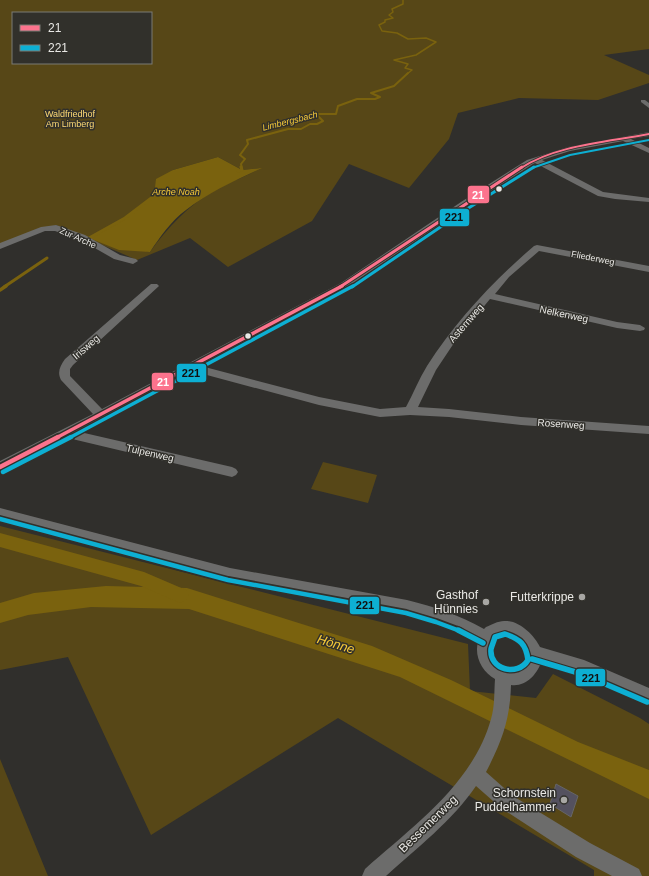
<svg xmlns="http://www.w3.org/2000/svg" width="649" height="876" viewBox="0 0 649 876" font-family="Arial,sans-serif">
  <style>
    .green { fill: #574717; fill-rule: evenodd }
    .water { fill: #7a620e }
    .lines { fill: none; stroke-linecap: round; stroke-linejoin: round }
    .stream-far3 { stroke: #7a620e; stroke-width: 1.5 }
    .stream-far2 { stroke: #7a620e; stroke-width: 2 }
    .stream-far1 { stroke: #7a620e; stroke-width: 3 }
    .stream { stroke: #7a620e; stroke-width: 3.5 }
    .canal { fill: #7a620e; fill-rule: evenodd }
    .building { fill: #54515f; stroke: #666665 }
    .minor { fill: #6c6c6b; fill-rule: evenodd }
    .bus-1-far3-casing { stroke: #31302b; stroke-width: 3.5 }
    .bus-1-far2-casing { stroke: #31302b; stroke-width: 5 }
    .bus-1-far1-casing { stroke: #31302b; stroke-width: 6 }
    .bus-1-casing { stroke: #31302b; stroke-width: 8 }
    .bus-2-far4-casing { stroke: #31302b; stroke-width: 3.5 }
    .bus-2-far3-casing { stroke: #31302b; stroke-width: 5 }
    .bus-2-far2-casing { stroke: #31302b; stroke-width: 6 }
    .bus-2-far1-casing { stroke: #31302b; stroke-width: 8 }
    .bus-2-casing { stroke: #31302b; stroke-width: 8 }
    .bus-1-far3 { stroke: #fc738d; stroke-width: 2 }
    .bus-1-far2 { stroke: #fc738d; stroke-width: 3 }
    .bus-1-far1 { stroke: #fc738d; stroke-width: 3.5 }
    .bus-1 { stroke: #fc738d; stroke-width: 4.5 }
    .bus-2-far4 { stroke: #0dafd3; stroke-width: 2 }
    .bus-2-far3 { stroke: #0dafd3; stroke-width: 3 }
    .bus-2-far2 { stroke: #0dafd3; stroke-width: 3.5 }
    .bus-2-far1 { stroke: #0dafd3; stroke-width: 4.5 }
    .bus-2 { stroke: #0dafd3; stroke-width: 5.5 }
    .bus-dot { fill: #e9e8e5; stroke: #31302b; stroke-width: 1.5 }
    .poi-dot { fill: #a8a7a4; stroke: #31302b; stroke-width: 1.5 }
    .labels { text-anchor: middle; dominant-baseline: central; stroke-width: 3; stroke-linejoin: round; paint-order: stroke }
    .far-park-label { font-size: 9px; fill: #feda74; stroke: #31302b }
    .far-water-label { font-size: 9px; font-style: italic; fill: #f7ca38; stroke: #31302b }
    .far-street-label { font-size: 9px; fill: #e9e8e5; stroke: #31302b }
    .street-label { font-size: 10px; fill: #e9e8e5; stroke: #31302b }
    .near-poi-label { font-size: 12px; fill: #e9e8e5; stroke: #31302b; text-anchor: end }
    .near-street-label { font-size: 12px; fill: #e9e8e5; stroke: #31302b }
    .near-water-label { font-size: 13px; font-style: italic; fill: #f7ca38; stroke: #31302b }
    .line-badge { stroke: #31302b; stroke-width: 1.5 }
    .badge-label { font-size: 11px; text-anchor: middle; font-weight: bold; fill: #fff }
    .pale-badge-label { font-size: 11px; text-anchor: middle; font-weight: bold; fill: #111 }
  </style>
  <rect width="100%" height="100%" fill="#302f2c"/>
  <path class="green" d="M0,0H649V49L604,55L649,75V83L598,100L519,98L458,113L449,139L409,188L349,164L312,221L228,267L190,238L137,260L56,225L0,248ZM13,13H151V63H13ZM218,157L242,170L260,168C246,177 228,182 213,191C187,207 168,227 150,252L89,238L125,218L154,196L173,170Z
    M323,462L377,475L368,503L311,489Z
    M0,526L468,644L470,691L536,698L553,674L640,718L649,724V876H594V870L338,718L151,835L68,657L0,670Z
    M0,759L48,876H0Z"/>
  <path class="water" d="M218,157L242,170L262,168C236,180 209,192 186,210C171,221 160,237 150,252L119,250L89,238L124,218L154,196L156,179L173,170Z
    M106,586L187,588L372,646L451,680L578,742L649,770V799L400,677L189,609L91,607L28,615L0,623V603L34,593Z"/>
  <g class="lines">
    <path class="stream-far3" d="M403,0V4L392,9L393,12L389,15L393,18L385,20V22L379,25L382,31L397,33L408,39L426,38L436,42L416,55L394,60L408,64L405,68L412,70L407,74"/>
    <path class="stream-far2" d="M242,168L241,164L245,159L240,155L248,144L247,140L288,129H301L310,124H317L323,121L316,114H336L338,106L357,99H375L380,97L371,93L394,86L408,73"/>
    <path class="stream-far1" d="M238,171L242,170L241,167
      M89,238L125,218L154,196L159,194
      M4,287L47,258"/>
    <path class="stream" d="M0,290L6,286"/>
    <path class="canal" d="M0,533L144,572L186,590L189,595L186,600L180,603L141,586L0,547Z"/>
  </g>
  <path class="building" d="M556,784L578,796L571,817L550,804Z"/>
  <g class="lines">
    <path class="minor" d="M641,100H645L649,103V108L641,102Z
      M649,132V136L631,139L649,148V153L623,141L570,151L542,160L603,192L649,198V202L615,199L598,196L535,163L533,164L467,206L347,287L201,366L319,397L380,409L406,407C413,394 419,379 427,366C456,321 493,281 534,246L537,245L649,266V272L539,251L509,277L495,294L617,322L640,325L645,328L644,330L640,331L617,328L490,299L456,340L436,370L418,407L449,409L521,417L649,426V434L521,425L449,417L410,415L380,417L319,405L192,371L80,432L232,467L236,469L238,472L236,475L232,477L68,438L0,472V461L93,414L61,380C57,372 60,366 65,359L151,284H157L159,286L73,365L70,369V376L102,409L341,283L461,202L527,160L568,147Z
      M56,225L85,235L120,255L136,259L138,261L133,264L114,259L79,239L55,231H45L0,249V243L41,227Z
      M0,508L230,568L407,600C435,607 459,615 484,629L486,627C491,625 498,621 504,621C519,620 534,635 540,647L584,660L649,688V704L583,675L541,663C536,675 526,687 511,685C510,720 502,741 486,772L513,796L590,843L639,869L642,876H612L576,857L501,808L476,786C452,821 417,848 386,876H362L365,869C413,826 473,784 491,719C495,706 494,692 495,679C482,672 474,656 478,642C453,628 435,621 407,614L230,580L0,518ZM505,635C517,639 528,648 526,661C523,663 521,667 519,668C509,673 494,663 492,654C491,648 493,643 496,638Z"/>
    <defs>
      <path id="bus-1-far3" d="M521,168C556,145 608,142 649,134"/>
      <path id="bus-1-far2" d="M340,287L522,167"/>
      <path id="bus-1-far1" d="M56,438L342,286"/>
      <path id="bus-1" d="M0,467L58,437"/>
      <path id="bus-2-far4" d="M532,168L570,155L649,140"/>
      <path id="bus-2-far3" d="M352,287L467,209L534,167"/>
      <path id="bus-2-far2" d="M69,438L353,286"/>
      <path id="bus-2-far1" d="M3,472L71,437
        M0,519L228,580L406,613L436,622L460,631"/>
      <path id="bus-2" d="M458,630L483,643
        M505,634C520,639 526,644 528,660C518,677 489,670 491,649C492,645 494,641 495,637Z
        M532,659L582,674L647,702"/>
    </defs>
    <use href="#bus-1-far3" class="bus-1-far3-casing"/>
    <use href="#bus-1-far2" class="bus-1-far2-casing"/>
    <use href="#bus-1-far1" class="bus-1-far1-casing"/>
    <use href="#bus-1" class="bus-1-casing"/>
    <use href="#bus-2-far4" class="bus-2-far4-casing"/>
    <use href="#bus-2-far3" class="bus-2-far3-casing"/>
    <use href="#bus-2-far2" class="bus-2-far2-casing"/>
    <use href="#bus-2-far1" class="bus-2-far1-casing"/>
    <use href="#bus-2" class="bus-2-casing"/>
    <use href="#bus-1-far3" class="bus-1-far3"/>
    <use href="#bus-1-far2" class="bus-1-far2"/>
    <use href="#bus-1-far1" class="bus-1-far1"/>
    <use href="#bus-1" class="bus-1"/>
    <use href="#bus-2-far4" class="bus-2-far4"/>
    <use href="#bus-2-far3" class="bus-2-far3"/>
    <use href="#bus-2-far2" class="bus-2-far2"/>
    <use href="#bus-2-far1" class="bus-2-far1"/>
    <use href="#bus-2" class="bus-2"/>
  </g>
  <g class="bus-dot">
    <circle cx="499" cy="189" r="3.5"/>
    <circle cx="248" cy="336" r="3.5"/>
  </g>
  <g class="poi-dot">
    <circle cx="582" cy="597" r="4"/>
    <circle cx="486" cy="602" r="4"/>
    <circle cx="564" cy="800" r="4"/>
  </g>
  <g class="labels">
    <g class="far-park-label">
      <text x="70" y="114">Waldfriedhof<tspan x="70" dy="10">Am Limberg</tspan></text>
    </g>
    <g class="far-water-label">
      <text transform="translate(290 121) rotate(-14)">Limbergsbach</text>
      <text x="176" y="192">Arche Noah</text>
    </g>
    <g class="far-street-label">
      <text transform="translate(78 238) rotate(24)">Zur Arche</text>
      <text transform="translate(593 258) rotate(11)">Fliederweg</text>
    </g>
    <g class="street-label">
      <text transform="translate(564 314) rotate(12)">Nelkenweg</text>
      <text transform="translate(466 323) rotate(-49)">Asternweg</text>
      <text transform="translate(86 347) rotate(-41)">Irisweg</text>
      <text transform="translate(561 424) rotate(4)">Rosenweg</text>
      <text transform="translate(150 453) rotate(13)">Tulpenweg</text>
    </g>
    <g class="near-poi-label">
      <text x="478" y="595">Gasthof<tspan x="478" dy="14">Hünnies</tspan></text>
      <text x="574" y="597">Futterkrippe</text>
      <text x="556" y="793">Schornstein<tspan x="556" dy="14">Puddelhammer</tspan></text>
    </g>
    <g class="near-street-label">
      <text transform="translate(428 824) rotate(-44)">Bessemerweg</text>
    </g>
    <g class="near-water-label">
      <text transform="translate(336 644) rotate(17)">Hönne</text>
    </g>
  </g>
  <g class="line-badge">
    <rect x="467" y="185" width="23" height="19" rx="4" fill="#fc738d"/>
    <rect x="439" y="208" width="31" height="19" rx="4" fill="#0dafd3"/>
    <rect x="176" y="363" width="31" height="20" rx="4" fill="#0dafd3"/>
    <rect x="151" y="372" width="23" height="19" rx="4" fill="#fc738d"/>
    <rect x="349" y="596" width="31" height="19" rx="4" fill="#0dafd3"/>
    <rect x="575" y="668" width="31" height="19" rx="4" fill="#0dafd3"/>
  </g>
  <g class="badge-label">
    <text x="478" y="199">21</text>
    <text x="163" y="386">21</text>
  </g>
  <g class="pale-badge-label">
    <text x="454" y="221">221</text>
    <text x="191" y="377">221</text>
    <text x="365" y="609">221</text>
    <text x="591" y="682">221</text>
  </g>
  <rect x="12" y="12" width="140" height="52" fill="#31302b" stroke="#7b7a75"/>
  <rect x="20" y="25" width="20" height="6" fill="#fc738d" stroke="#7b7a75"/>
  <text x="48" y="32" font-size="12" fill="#e9e8e5">21</text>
  <rect x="20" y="45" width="20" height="6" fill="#0dafd3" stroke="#7b7a75"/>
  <text x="48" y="52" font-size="12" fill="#e9e8e5">221</text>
</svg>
